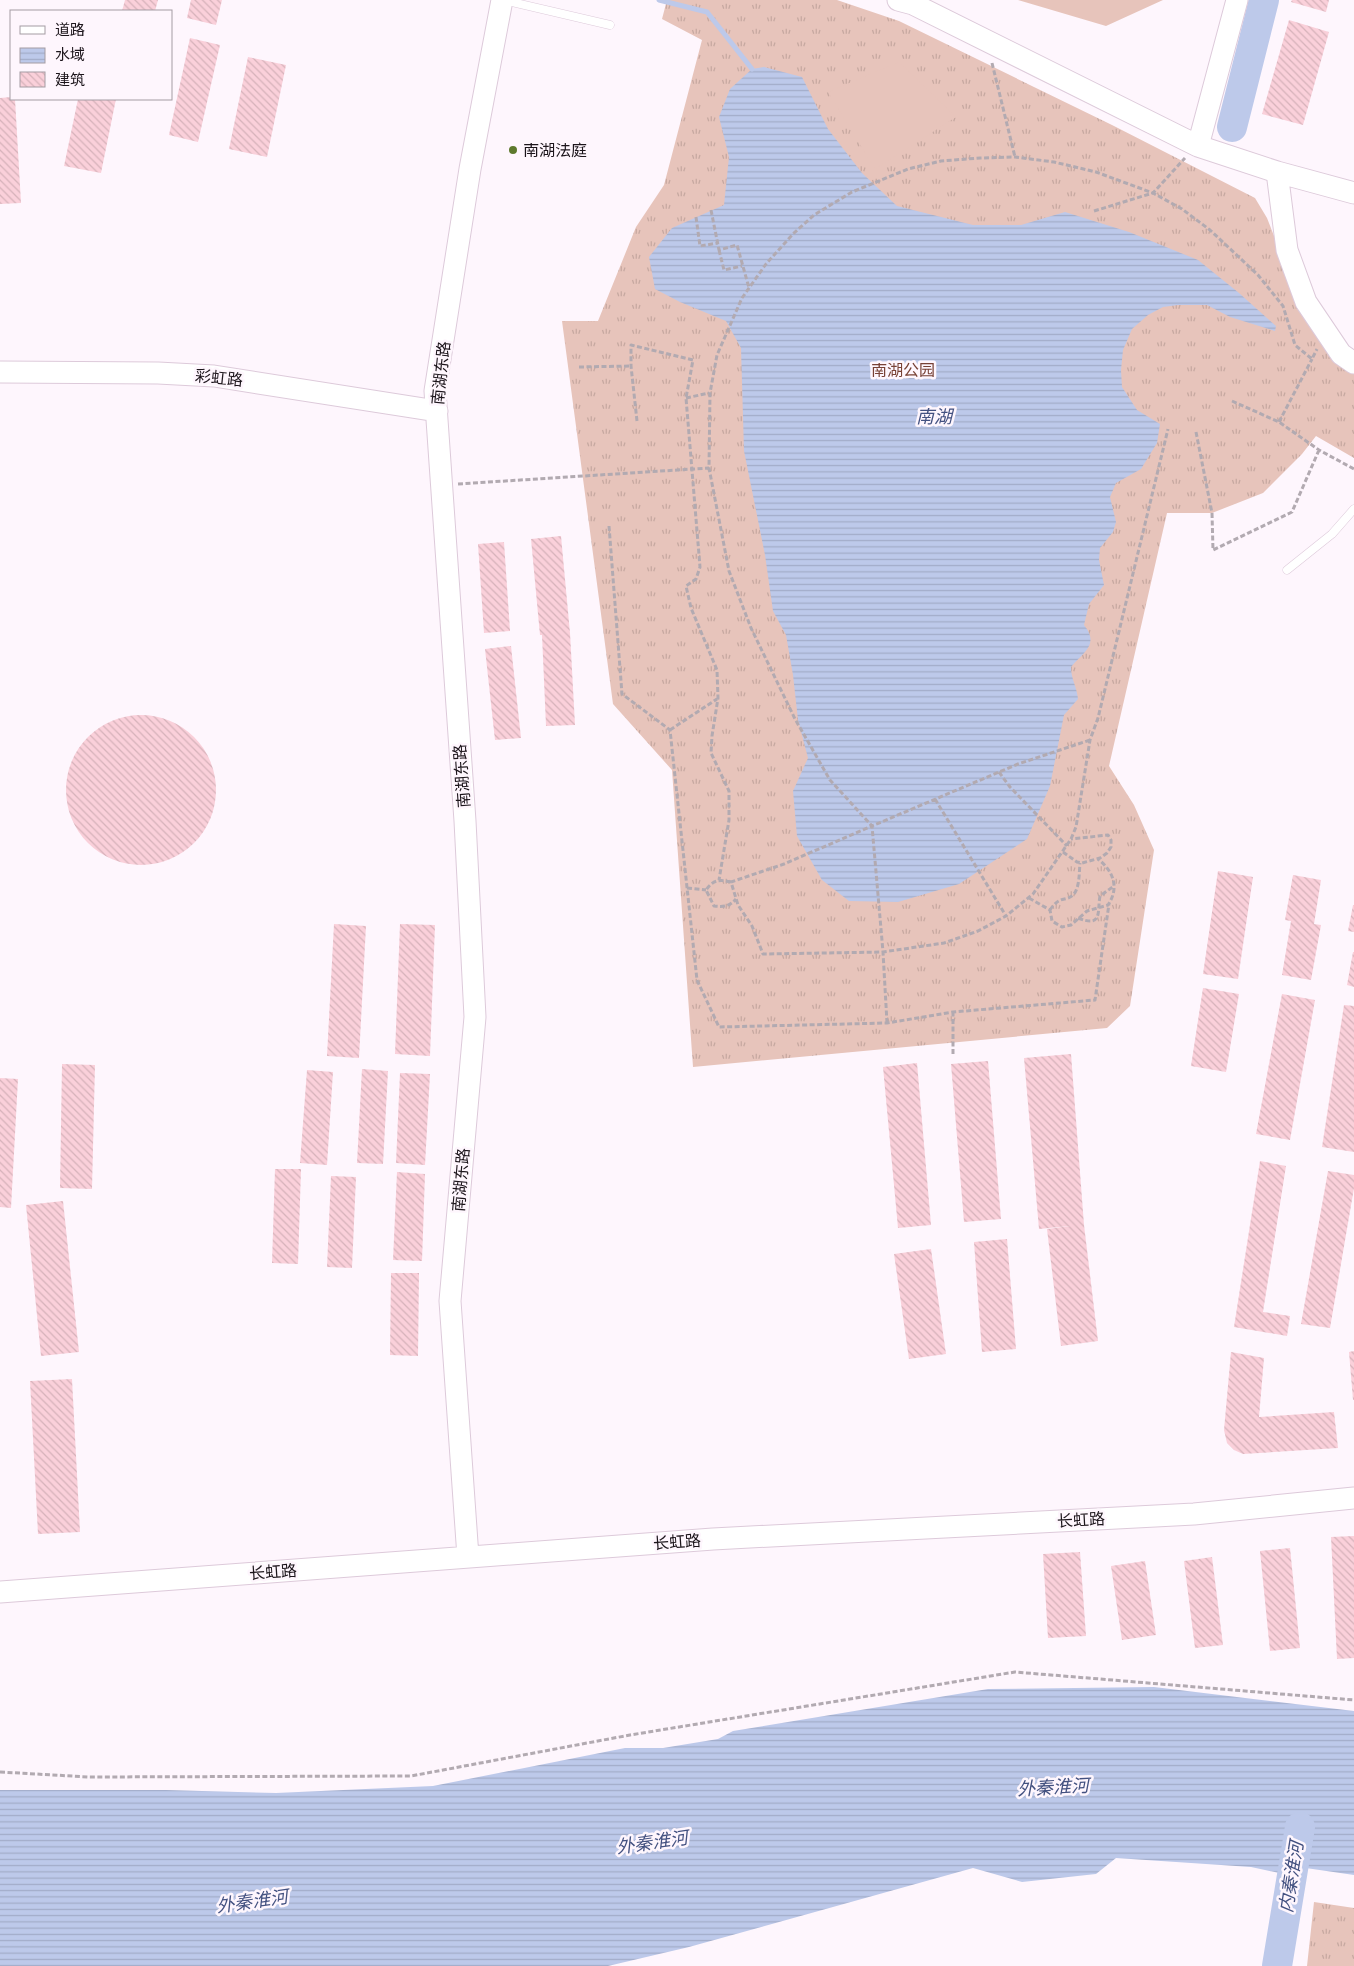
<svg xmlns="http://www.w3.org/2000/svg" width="1354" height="1966" viewBox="0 0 1354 1966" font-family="Poppins,'Noto Sans SC',sans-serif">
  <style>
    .grass { fill: url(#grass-tufts) }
    .pitch { fill: #e7c4bb }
    .water { fill: url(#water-rules) }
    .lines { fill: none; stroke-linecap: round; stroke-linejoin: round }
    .stream { stroke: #bdc9ea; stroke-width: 5 }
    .river { stroke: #bdc9ea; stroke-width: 30 }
    .building { fill: url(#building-back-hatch) }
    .lane-casing { stroke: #ddcada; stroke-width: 9 }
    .secondary-casing { stroke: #ddcada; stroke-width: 23 }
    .path { stroke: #b2aab1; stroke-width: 3; stroke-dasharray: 5 2.5; stroke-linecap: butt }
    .lane { stroke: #fff; stroke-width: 8 }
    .secondary { stroke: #fff; stroke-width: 21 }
    .poi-dot { fill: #5e792d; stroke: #fef6fd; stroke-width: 2 }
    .labels { text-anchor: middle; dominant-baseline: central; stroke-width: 5; stroke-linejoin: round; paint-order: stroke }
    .poi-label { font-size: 16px; fill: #1c151b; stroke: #fef6fd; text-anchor: start }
    .park-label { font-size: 16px; fill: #784236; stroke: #fef6fd }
    .street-label { font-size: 16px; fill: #1c151b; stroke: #fef6fd }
    .water-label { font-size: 18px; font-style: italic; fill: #435180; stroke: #fef6fd }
  </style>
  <defs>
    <pattern id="grass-tufts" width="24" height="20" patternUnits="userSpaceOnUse" patternTransform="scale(1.25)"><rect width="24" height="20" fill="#e7c4bb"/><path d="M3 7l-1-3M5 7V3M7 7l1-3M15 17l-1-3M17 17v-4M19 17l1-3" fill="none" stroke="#c6a8a0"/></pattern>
    <pattern id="water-rules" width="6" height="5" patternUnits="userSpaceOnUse" patternTransform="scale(1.25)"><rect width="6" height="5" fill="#bdc9ea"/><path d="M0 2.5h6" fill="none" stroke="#a2acc8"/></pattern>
    <pattern id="building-back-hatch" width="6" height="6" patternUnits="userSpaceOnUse" patternTransform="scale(1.25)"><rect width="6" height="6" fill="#fad0da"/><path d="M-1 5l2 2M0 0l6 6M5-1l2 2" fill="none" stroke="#d6b2ba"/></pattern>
  </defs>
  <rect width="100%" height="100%" fill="#fef6fd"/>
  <path class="grass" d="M667,0H837L899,21L1112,125L1255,198L1267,218L1303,310L1354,370V458L1316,436L1302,454L1263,493L1212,513H1167L1109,766L1134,805L1154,850L1130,1006L1107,1028L693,1067L672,770L613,704L562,321H598L636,227L664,185L702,40L662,19Z
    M1314,1902L1354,1908V1966H1307Z"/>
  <path class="pitch" d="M1018,0H1163L1106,26Z
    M899,62L956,117L875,169L828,92Z"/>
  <path class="water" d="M764,67L802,77L828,129L862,173L897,206L973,225H1021L1065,212L1129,232L1198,260L1239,293L1276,326L1275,331L1230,317L1207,305H1178L1163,307L1148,315L1132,329L1123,350L1121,370L1122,387L1137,410L1160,424L1157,443L1141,469L1116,483L1110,497L1116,522L1113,532L1100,548L1099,560L1104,585L1089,604L1084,625C1100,645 1083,652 1071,667C1071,679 1077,687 1078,699L1064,715L1050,786L1027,839L959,884L898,902L849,901L822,880L797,836L793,791L808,758L798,720L793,675L786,635L773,611L765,555L744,451L741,348L726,321L680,302L655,289L649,257L672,228L724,205L729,157L719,117L730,89L752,69Z
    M1154,1687L1354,1711V1875L1292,1866L1293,1876L1251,1867L1116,1858L1096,1874L1022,1882L973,1868L689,1947L608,1966H0V1790H166L276,1793L433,1786L625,1748H663L718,1739L733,1731L988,1689Z"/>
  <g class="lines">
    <path class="stream" d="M659,0L707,12L752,69"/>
    <path class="river" d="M1232,127L1264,0
      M1277,1966L1300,1827"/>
  </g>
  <path class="building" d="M125,0H158L155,11H122Z
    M191,0H222L216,25L187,18Z
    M1292,0H1329L1326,12L1291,2Z
    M1289,20L1329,32L1303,125L1262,114Z
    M190,38L220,45L198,142L169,135Z
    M248,57L286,65L267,157L229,149Z
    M11,97V99H15L21,203L0,204V98Z
    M78,99H116L101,173L64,166Z
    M561,536L570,633L575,725L546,726L542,635H540L531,539Z
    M504,542L510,631L484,633L478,544Z
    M511,646L521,738L495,740L485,649Z
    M66 790a75 75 0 1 1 150 0a75 75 0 1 1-150 0Z
    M1218,871L1253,877L1238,979L1203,974Z
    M1293,875L1321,880L1314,924L1321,925L1311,980L1282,975L1291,921L1285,920Z
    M1353,905H1354V932L1348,931Z
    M334,924L366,926L359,1058L327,1056Z
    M400,924L435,925L430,1056L395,1054Z
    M1353,952H1354V987L1347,985Z
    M1203,988L1239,994L1226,1072L1191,1066Z
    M1282,994L1315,1000L1290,1140L1256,1134Z
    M1344,1005L1354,1006V1152L1322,1147Z
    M1071,1054L1084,1225L1098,1341L1061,1346L1047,1229L1070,1226L1039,1229L1024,1058Z
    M988,1061L1001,1219L964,1222L951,1064Z
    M917,1063L931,1225L898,1228L883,1067Z
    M62,1064L95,1065L92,1189L60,1188Z
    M362,1069L388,1071L383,1164L357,1163Z
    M307,1070L333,1072L327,1165L300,1163Z
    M400,1073L430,1074L425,1165L396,1163Z
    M0,1078L18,1079L11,1208L0,1207Z
    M1260,1161L1286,1166L1263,1312L1290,1316L1287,1336L1234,1327Z
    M275,1169H301L298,1264L272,1263Z
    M1328,1171L1354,1175V1188L1330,1328L1301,1324Z
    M397,1172L425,1174L422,1261L393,1260Z
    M331,1176L356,1177L352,1268L327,1267Z
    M63,1201L79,1352L41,1356L26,1205Z
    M1007,1239L1016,1349L982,1352L974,1242Z
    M931,1249L946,1354L909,1359L894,1254Z
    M391,1273H419L418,1356L390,1355Z
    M1354,1351V1400H1353L1349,1352Z
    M1231,1352L1264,1358L1259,1417L1334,1412L1338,1448L1243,1454L1234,1450L1227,1443L1224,1430Z
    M72,1379L80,1532L38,1534L30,1381Z
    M1354,1536V1658L1337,1659L1331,1537Z
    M1290,1548L1300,1648L1270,1651L1260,1551Z
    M1080,1552L1086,1636L1048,1638L1043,1554Z
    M1212,1557L1223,1645L1195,1648L1184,1561Z
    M1145,1561L1156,1635L1122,1640L1111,1566Z"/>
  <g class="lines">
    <defs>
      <path id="lane" d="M503,0L610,25
        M1287,570L1332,534L1354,509"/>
      <path id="secondary" d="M898,0L913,4L1198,146L1277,172L1354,193
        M1198,146L1237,0
        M1277,172L1287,250L1306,302L1341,354L1354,363
        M0,372L158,373L214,376L437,411
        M468,1557L450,1301L475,1017L465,821L435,391L470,169L502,0
        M0,1592L713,1539L1194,1514L1354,1498"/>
    </defs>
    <use href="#lane" class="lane-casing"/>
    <use href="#secondary" class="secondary-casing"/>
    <path class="path" d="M992,63L1015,157
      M711,210L719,250L737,245L749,288
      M1094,211L1153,193L1185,158
      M696,217L700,246L718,243
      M719,250L724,270L742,266
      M579,367L631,366
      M686,398L709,393
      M1232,401L1279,422L1319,450L1354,469
      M637,421L631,366V345L693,360L686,398L700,567L696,579L686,586L691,608L717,670L718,698L712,736L711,753L729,791V820L719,880
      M1279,422L1312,359
      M1196,432L1212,513L1213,550L1292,512L1319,450
      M458,484L709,468
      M609,526L622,694L670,730L697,980L719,1027L887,1023L953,1012L1095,1000L1109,904
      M670,730L717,699
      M1090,740L1018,764L872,826L830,780L795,719L751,628L729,571L709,468L710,393L717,355L742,298L766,264L793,234L814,215L852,192L908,169L941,161L980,158L1015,157L1054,162L1096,172L1153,193L1182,209L1210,230L1258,275L1283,306L1295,345L1312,359L1317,349
      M999,772L1010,787L1067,846
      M935,799L1006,916
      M1063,852L1077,862L1082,863L1100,858L1107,853L1111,847V840L1108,835L1071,839
      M731,882C719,879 713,880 706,890L714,906C723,907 729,907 736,899
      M687,888L706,890
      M1029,898L1050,910L1052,921L1062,927L1071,925L1087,911L1108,905C1120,887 1113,871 1098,859
      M1050,910C1060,895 1065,902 1073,895C1080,888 1079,872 1080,863
      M1078,918C1103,928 1097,912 1100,896L1114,886
      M887,1023L883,952L872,826L784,864L731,882L738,905L752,926L763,954L883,952L944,943L978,931L1006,916L1033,894L1071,839L1076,827L1090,740L1098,718L1168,429
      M953,1054V1012
      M0,1772L89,1777L411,1776L630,1735L1015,1672L1354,1700"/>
    <use href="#lane" class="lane"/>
    <use href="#secondary" class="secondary"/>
  </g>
  <circle class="poi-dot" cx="513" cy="150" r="5"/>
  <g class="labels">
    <g class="poi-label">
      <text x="523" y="150">南湖法庭</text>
    </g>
    <g class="park-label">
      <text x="903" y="370">南湖公园</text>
    </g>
    <g class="street-label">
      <text transform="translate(441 373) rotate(-84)">南湖东路</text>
      <text transform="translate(219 378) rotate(6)">彩虹路</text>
      <text transform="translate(462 776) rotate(-94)">南湖东路</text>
      <text transform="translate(461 1180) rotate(-85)">南湖东路</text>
      <text transform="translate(1081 1520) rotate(-3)">长虹路</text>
      <text transform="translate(677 1542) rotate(-4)">长虹路</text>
      <text transform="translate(273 1572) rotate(-4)">长虹路</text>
    </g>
    <g class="water-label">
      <text x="934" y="416">南湖</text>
      <text transform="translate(1053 1787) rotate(-3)">外秦淮河</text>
      <text transform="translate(652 1842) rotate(-8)">外秦淮河</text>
      <text transform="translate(1291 1877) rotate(-81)">内秦淮河</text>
      <text transform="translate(252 1901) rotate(-8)">外秦淮河</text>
    </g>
  </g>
  <rect x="10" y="10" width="162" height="90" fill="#fef6fd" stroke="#a49ca3"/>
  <rect x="20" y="26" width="25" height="8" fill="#ffffff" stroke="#a49ca3"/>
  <text x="55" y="35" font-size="15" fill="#1c151b">道路</text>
  <rect x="20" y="48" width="25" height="15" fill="url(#water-rules)" stroke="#a49ca3"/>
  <text x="55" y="60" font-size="15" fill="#1c151b">水域</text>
  <rect x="20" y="72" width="25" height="15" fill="url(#building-back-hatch)" stroke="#a49ca3"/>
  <text x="55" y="85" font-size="15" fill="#1c151b">建筑</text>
</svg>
